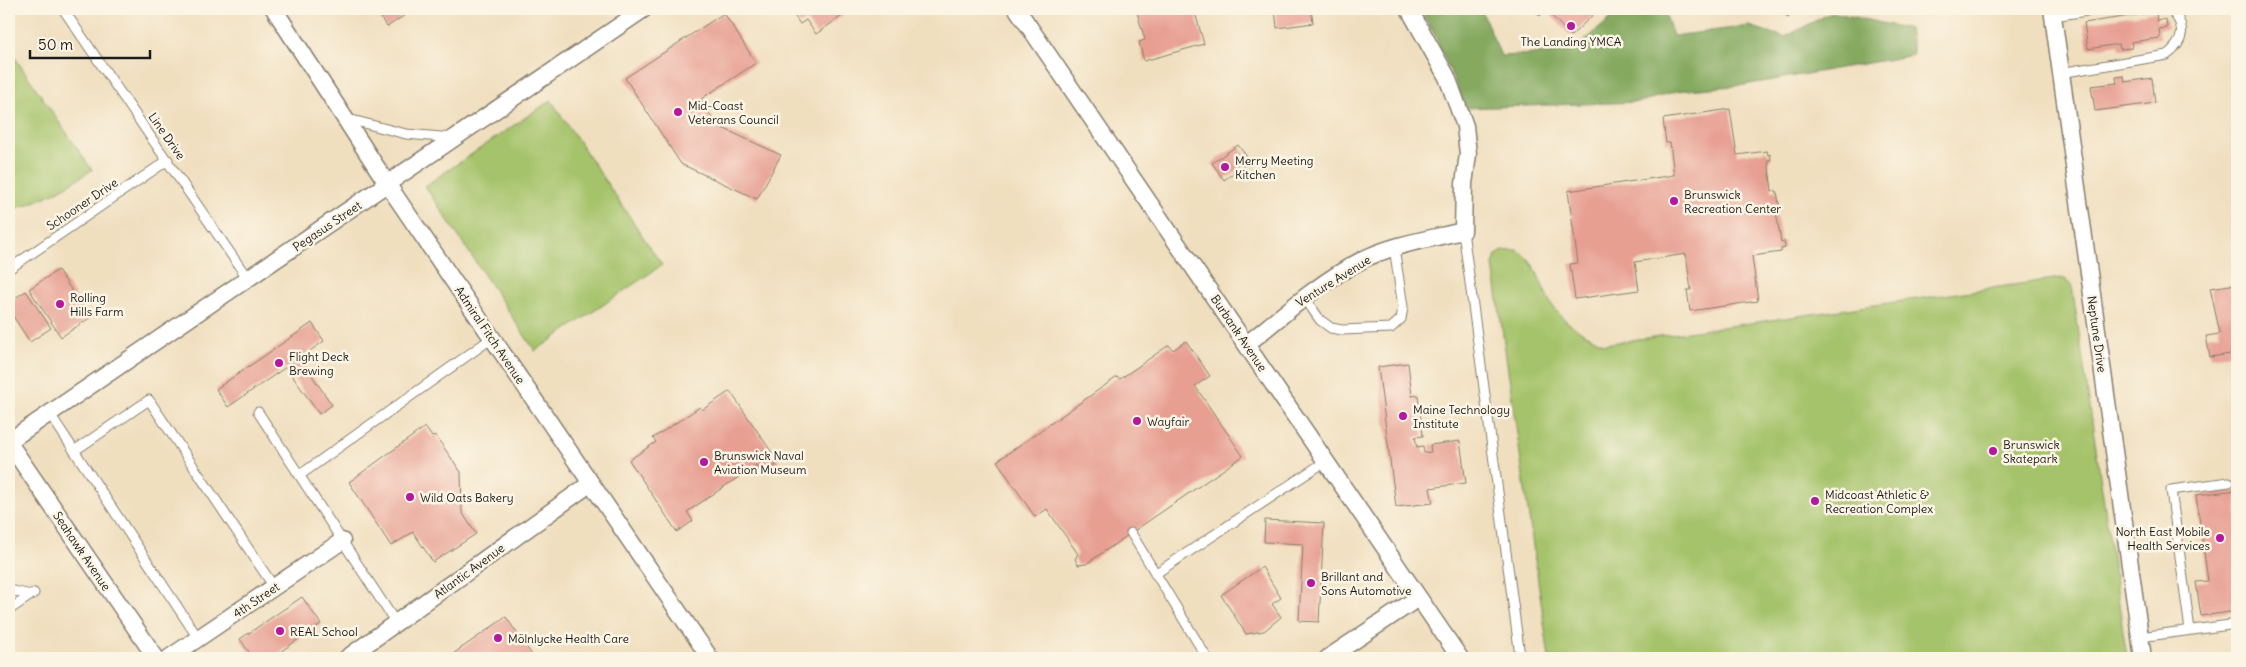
<svg xmlns="http://www.w3.org/2000/svg" width="2246" height="667" viewBox="0 0 2246 667" font-family="Delius,sans-serif">
  <style>
    .green { fill: #a5c36a; stroke: #607043 }
    .forest { fill: #84a95e; stroke: #50623d }
    .building { fill: #e79f92 }
    .lines { fill: none; stroke-linecap: round; stroke-linejoin: round }
    .service-casing { stroke: #867e6e; stroke-width: 11 }
    .minor-casing { stroke: #867e6e; stroke-width: 19 }
    .service { stroke: #fff; stroke-width: 9 }
    .minor { stroke: #fff; stroke-width: 16 }
    .poi-dot { fill: #b5179e; stroke: #fcf5e5; stroke-width: 2 }
    .labels { text-anchor: middle; dominant-baseline: central; stroke-width: 5; stroke-linejoin: round; paint-order: stroke }
    .poi-label { font-size: 12px; fill: #1c1c1c; stroke: #fcf5e5; text-anchor: start }
    .street-label { font-size: 12px; fill: #1c1c1c; stroke: #fcf5e5 }
  </style>
  <rect width="100%" height="100%" fill="#fcf5e5"/>
  <filter id="ink" filterUnits="userSpaceOnUse"><feTurbulence type="fractalNoise" baseFrequency=".02" numOctaves="2"/><feDisplacementMap in="SourceGraphic" scale="10" xChannelSelector="R" yChannelSelector="G"/><feConvolveMatrix kernelMatrix="1 2 1 2 8 2 1 2 1" color-interpolation-filters="sRGB"/></filter>
  <filter id="wash" filterUnits="userSpaceOnUse"><feTurbulence type="fractalNoise" baseFrequency=".0096" numOctaves="4" result="noise"/><feDisplacementMap in="SourceGraphic" scale="20" xChannelSelector="R" yChannelSelector="G"/><feGaussianBlur stdDeviation="1.12" result="paint"/><feColorMatrix in="noise" values="0 0 0 0 0 0 0 0 0 0 0 0 0 0 0 0 0 1.4 0 .05"/><feComposite in="paint" operator="in"/></filter>
  <g filter="url(#wash)">
    <rect width="100%" height="100%" fill="#f0dfbf"/>
    <path class="green" d="M9,49L92,170C66,187 39,203 9,210Z
      M551,100L662,265L535,351L425,186Z
      M1516,250C1536,256 1541,289 1552,305C1563,323 1586,335 1605,344L2061,278L2067,280L2072,286L2127,658H1549L1493,265L1496,255L1503,251Z"/>
    <path class="forest" d="M1421,9H1481L1501,56L1571,52L1622,9H1664L1673,36L1749,26L1785,37L1832,12L1909,29L1914,55L1744,85L1677,91L1640,102L1466,108L1436,38Z"/>
    <g id="blocks">
      <path class="building" d="M374,9H414L387,27Z
        M795,9H852L816,34L806,20L800,24L791,11Z
        M1136,9H1194L1204,44L1144,61L1139,42L1145,40Z
        M1275,9H1311L1313,23L1277,28Z
        M1533,9H1599L1571,36L1546,10L1540,16Z
        M1778,9H1794L1788,17Z
        M2156,12L2157,21L2166,19L2167,28L2159,29L2160,38L2131,42L2132,48L2120,49L2119,44L2088,49L2084,23Z
        M724,13L756,63L701,99L716,125L781,155L757,199L681,164L625,78Z
        M2124,76L2125,82L2152,78L2155,103L2095,111L2091,86L2117,83L2116,77Z
        M1730,109L1737,155L1767,151L1768,155L1770,154L1771,160H1768L1772,191H1777L1780,211L1776,212L1781,242L1784,241L1785,248L1781,249V252L1752,256L1758,301L1690,311L1687,290H1691L1686,254L1635,262L1639,290L1575,299L1570,264L1578,263L1568,191L1674,175L1670,143H1666L1663,119Z
        M1238,145L1250,161L1224,180L1212,163Z
        M58,270L90,318L61,337L29,289Z
        M2237,284V353L2210,357L2206,336L2220,334L2210,288Z
        M26,291L51,328L30,342L9,310V302Z
        M312,323L324,341L300,358L332,405L319,414L286,367L228,407L216,389Z
        M1186,341L1210,376L1195,386L1243,456L1086,564L1078,565L1075,559L1078,554L1047,509L1035,517L997,461L1117,377L1120,379L1169,345L1173,350Z
        M1408,363L1412,396L1418,395L1423,436L1415,437L1417,447L1423,446L1424,453L1431,452L1430,445L1460,441L1466,483L1430,488L1433,503L1396,507L1378,367Z
        M730,391L779,463L763,474L756,465L687,512L693,521L677,532L629,460L656,442L653,438L700,407L702,410Z
        M425,427L432,437L435,435L461,472L462,512L476,534L433,562L413,532L391,546L349,482Z
        M2237,490V611L2201,616L2196,582L2208,581L2196,495Z
        M1265,520L1324,523L1319,622L1299,621L1303,544L1264,542Z
        M1262,567L1281,598L1272,604L1281,617L1264,631L1246,634L1221,595Z
        M302,597L321,624L271,658H253L240,639Z
        M506,617L534,658H447Z"/>
    </g>
  </g>
  <g filter="url(#ink)">
    <use href="#blocks" fill-opacity="0" stroke="#867e6e" stroke-width="1"/>
    <g class="lines">
      <defs>
        <path id="service" d="M63,9L248,279
          M2053,16L2101,9
          M2060,73L2167,55C2185,41 2187,24 2169,9
          M348,119L406,134L453,138
          M1463,231L1520,656
          M9,269L168,160
          M1304,297L1320,320L1331,328L1342,330L1391,328L1401,319L1403,307L1394,247
          M258,412L396,623
          M50,414L198,638
          M74,451L149,400L274,587
          M300,475L492,338
          M1131,533L1207,658
          M1155,574L1326,461
          M9,590L31,595
          M9,610L34,593
          M2190,630L2171,490L2229,482
          M2140,637L2237,624"/>
        <path id="minor" d="M274,9L388,185L710,658
          M1017,9L1460,658
          M2052,9L2143,658
          M1247,344C1284,314 1321,281 1364,259C1395,244 1430,239 1463,231L1464,184L1468,154L1465,126L1447,77L1409,9
          M9,441L644,9
          M9,443L156,658
          M169,658L342,541
          M347,658L591,483
          M1328,658L1418,598"/>
      </defs>
      <use href="#service" class="service-casing"/>
      <use href="#minor" class="minor-casing"/>
      <use href="#service" class="service"/>
      <use href="#minor" class="minor"/>
    </g>
  </g>
  <g class="poi-dot">
    <circle cx="1571" cy="26" r="5"/>
    <circle cx="678" cy="112" r="5"/>
    <circle cx="1225" cy="167" r="5"/>
    <circle cx="1674" cy="201" r="5"/>
    <circle cx="60" cy="304" r="5"/>
    <circle cx="279" cy="363" r="5"/>
    <circle cx="1403" cy="416" r="5"/>
    <circle cx="1137" cy="421" r="5"/>
    <circle cx="1993" cy="451" r="5"/>
    <circle cx="704" cy="462" r="5"/>
    <circle cx="410" cy="497" r="5"/>
    <circle cx="1815" cy="501" r="5"/>
    <circle cx="2220" cy="538" r="5"/>
    <circle cx="1311" cy="583" r="5"/>
    <circle cx="280" cy="631" r="5"/>
    <circle cx="498" cy="638" r="5"/>
  </g>
  <g class="labels">
    <g class="poi-label">
      <text x="1571" y="41" text-anchor="middle">The Landing YMCA</text>
      <text x="688" y="105">Mid-Coast<tspan x="688" dy="14">Veterans Council</tspan></text>
      <text x="1235" y="160">Merry Meeting<tspan x="1235" dy="14">Kitchen</tspan></text>
      <text x="1684" y="194">Brunswick<tspan x="1684" dy="14">Recreation Center</tspan></text>
      <text x="70" y="297">Rolling<tspan x="70" dy="14">Hills Farm</tspan></text>
      <text x="289" y="356">Flight Deck<tspan x="289" dy="14">Brewing</tspan></text>
      <text x="1413" y="409">Maine Technology<tspan x="1413" dy="14">Institute</tspan></text>
      <text x="1147" y="421">Wayfair</text>
      <text x="2003" y="444">Brunswick<tspan x="2003" dy="14">Skatepark</tspan></text>
      <text x="714" y="455">Brunswick Naval<tspan x="714" dy="14">Aviation Museum</tspan></text>
      <text x="1825" y="494">Midcoast Athletic &amp;<tspan x="1825" dy="14">Recreation Complex</tspan></text>
      <text x="420" y="497">Wild Oats Bakery</text>
      <text x="2210" y="531" text-anchor="end">North East Mobile<tspan x="2210" dy="14">Health Services</tspan></text>
      <text x="1321" y="576">Brillant and<tspan x="1321" dy="14">Sons Automotive</tspan></text>
      <text x="290" y="631">REAL School</text>
      <text x="508" y="638">Mölnlycke Health Care</text>
    </g>
    <g class="street-label">
      <text transform="translate(167 136) rotate(55)">Line Drive</text>
      <text transform="translate(82 204) rotate(-34)">Schooner Drive</text>
      <text transform="translate(327 226) rotate(-34)">Pegasus Street</text>
      <text transform="translate(1333 281) rotate(-32)">Venture Avenue</text>
      <text transform="translate(1239 333) rotate(56)">Burbank Avenue</text>
      <text transform="translate(2097 334) rotate(82)">Neptune Drive</text>
      <text transform="translate(490 335) rotate(56)">Admiral Fitch Avenue</text>
      <text transform="translate(82 551) rotate(56)">Seahawk Avenue</text>
      <text transform="translate(469 571) rotate(-36)">Atlantic Avenue</text>
      <text transform="translate(256 600) rotate(-34)">4th Street</text>
    </g>
  </g>
  <rect width="2246" height="667" fill="none" stroke="#fcf5e5" stroke-width="30"/>
  <path d="M30 50v8h120v-8" fill="none" stroke="#1c1c1c" stroke-width="2.5"/>
  <text x="38" y="50" font-size="15" fill="#1c1c1c" stroke="#fcf5e5" stroke-width="4" paint-order="stroke">50 m</text>
</svg>
